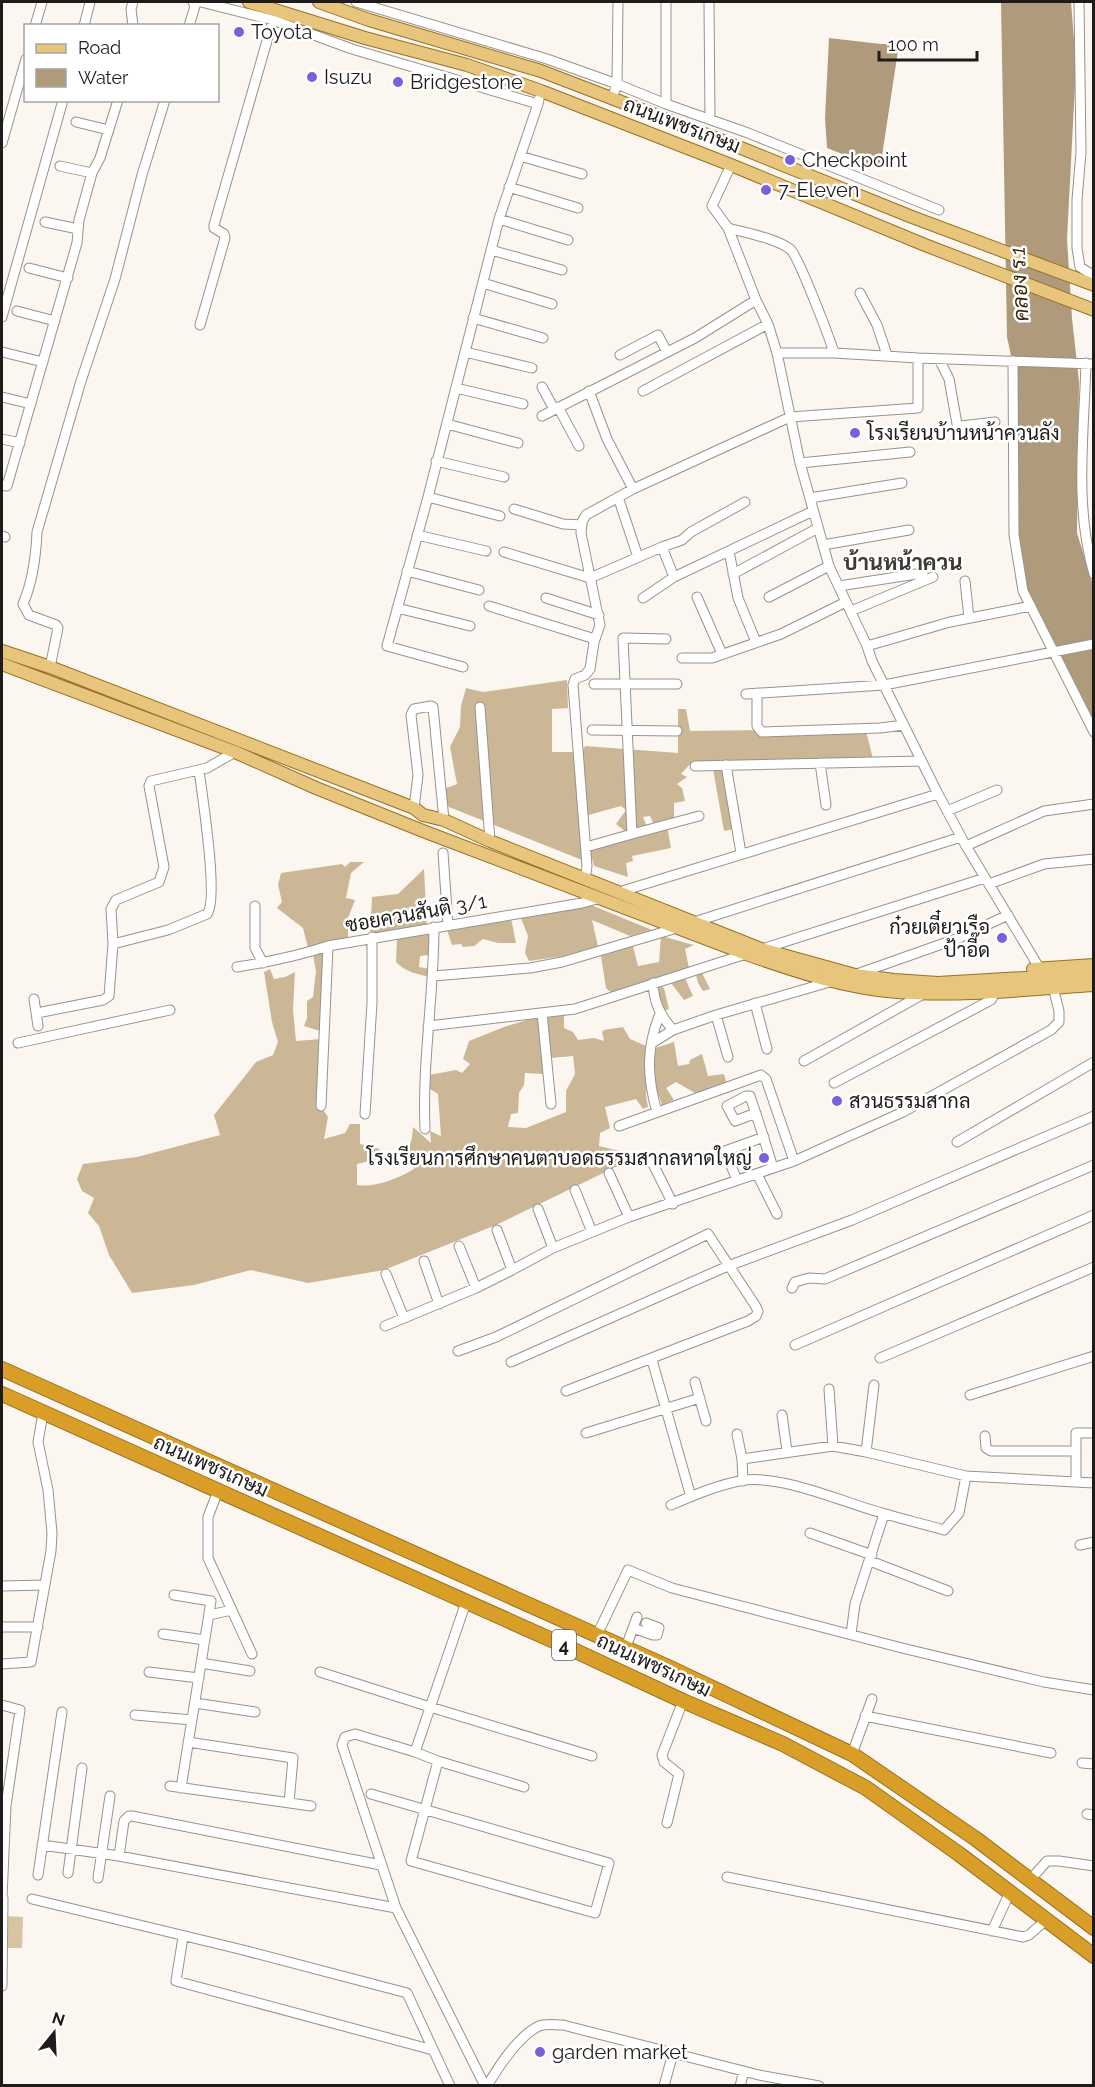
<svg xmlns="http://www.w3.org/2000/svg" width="1095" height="2087" viewBox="0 0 1095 2087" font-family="Raleway,Sarabun,sans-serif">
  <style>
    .green { fill: #d7c4a4 }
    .forest { fill: #cbb796 }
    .water { fill: #af9b7b }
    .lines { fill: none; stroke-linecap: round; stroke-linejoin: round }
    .minor-casing { stroke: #97938c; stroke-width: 11 }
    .major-casing { stroke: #977022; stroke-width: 14 }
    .highway-casing { stroke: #977022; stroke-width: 16 }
    .minor { stroke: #fff; stroke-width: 9 }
    .major { stroke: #e8c57d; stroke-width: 12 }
    .highway { stroke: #d89e27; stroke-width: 14 }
    .poi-dot { fill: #795fd9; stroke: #fff; stroke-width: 2 }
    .labels { text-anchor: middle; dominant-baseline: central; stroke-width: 5; stroke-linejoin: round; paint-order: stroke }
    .shield { fill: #fff; stroke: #62605f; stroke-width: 1.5 }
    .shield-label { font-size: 18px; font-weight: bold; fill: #1e1c1a }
    .poi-label { font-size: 20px; fill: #1e1c1a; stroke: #fff; text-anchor: start }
    .street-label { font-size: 20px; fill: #1e1c1a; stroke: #fff }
    .water-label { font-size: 21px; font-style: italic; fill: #38290c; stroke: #fff }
    .quarter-label { font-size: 22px; font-weight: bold; fill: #3d3a34; stroke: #fff }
  </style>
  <rect width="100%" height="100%" fill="#fbf7f0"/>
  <path class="green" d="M5,1916L23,1917L22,1948H4Z"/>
  <path class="forest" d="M567,680L568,708L552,709V752H576L582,860L444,805L441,790L457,784L450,747L460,727L461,706L466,688L483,692Z
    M678,709H686L690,731L851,729L866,731L873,759L691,763L681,774L687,777L677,784L682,788L685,801L674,803V820L654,825L650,816L643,817L647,827L627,833L616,824L626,810L621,806L585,816L580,757L585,746L678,753Z
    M713,769H730L740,819H736L737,828L724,831Z
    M667,826L671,848L632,856L633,861L626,863L628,877L594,866L588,844Z
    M350,862H364L351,873L346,898L355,900L348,918V943L309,952L303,928L277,908L282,902L278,885L281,873L342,864L345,867Z
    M424,869L427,929L370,938L372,897L398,894Z
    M591,905L652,930L630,936L592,920L598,946L564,956L529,961L525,953L528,936L521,918Z
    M511,918L516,943H498L483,939L474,946L463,947L461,944L452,945L447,930Z
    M430,932V955L420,956L419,967L430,969V977C416,974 406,972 396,962L397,938Z
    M661,936L694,945L685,949L689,968L613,994L606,988L601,956L633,946L638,966L659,962Z
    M328,951L326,1033L304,1026L307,1018V1001L313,997L316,971L313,955Z
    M270,969L274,979L285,977L295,972L293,1010L296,1041L321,1039L318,1102L328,1117L324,1139L345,1133L350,1124H360V1144L377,1148L390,1156L357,1164V1185C375,1188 399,1178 414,1169L412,1157L401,1153C412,1147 412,1139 413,1127L431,1143L430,1131L441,1136L438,1094L430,1089L429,1075L456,1070L462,1073L470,1064L463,1059L469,1041L504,1027L540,1016L543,1074L525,1073L524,1085L519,1093L518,1113L511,1114L508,1127L526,1128L566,1112V1091L575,1074L573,1056L551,1058L547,1015L564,1013V1028L573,1032L578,1040L594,1038L604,1041L602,1032L604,1030L623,1027L630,1039L646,1046V1095L648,1107L643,1109L636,1099L605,1107L610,1128L600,1133L599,1146L620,1151L614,1155L628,1161L496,1225L384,1270L308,1283L251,1270L194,1285L132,1293L109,1255L99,1226L88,1213L94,1198L82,1191L77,1179L83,1164L137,1157L220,1135L214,1115L256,1062L273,1055L278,1042L272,1022L264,972Z
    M702,973L710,989L703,991L698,983L696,975Z
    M685,978L693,996L684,1000L671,983Z
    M659,985L664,988L669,1009L663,1011L656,993Z
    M674,1042L678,1066L689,1064L690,1060L702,1054L708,1076L724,1074L726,1081L724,1088L695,1093L676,1082L666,1088L674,1100L662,1105L659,1096L654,1097L649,1050Z"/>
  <path class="water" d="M1001,2H1071L1076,65L1067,239L1072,318L1079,382L1077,533L1093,585V728L1027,593L1016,535V379L1007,337Z
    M829,38L881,44H899L880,169L827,148L825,118Z"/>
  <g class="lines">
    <defs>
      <path id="minor" d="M201,2L273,20L352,49L538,104L539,99
        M356,2L547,59L617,84L666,104L748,133L939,210
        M666,2V104
        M709,2L710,119
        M1079,2L1081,152L1077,200V248L1080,267L1091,274L1092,284
        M35,26L42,2
        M84,26L90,2
        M133,26L131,9L133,2
        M189,26L195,6L193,2
        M612,98L617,84L618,2
        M76,122L109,130
        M2,143L26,59
        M520,156L582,174
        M731,165L712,206L728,228L756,300L768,324L777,353L800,463L829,566L867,646L872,661L938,794L966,846L1040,969
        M60,166L92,173
        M509,187L578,208
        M499,219L568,240
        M45,222L78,229
        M728,228C746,233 775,238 790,249C798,255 830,339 834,353
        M491,250L562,270
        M29,268L68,278
        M483,283L552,304
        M860,293L877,325L887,355
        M17,311L55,321
        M2,317L63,100
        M473,318L543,338
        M200,325L225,238L224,234L214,228V225L273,20
        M2,352L43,362
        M465,352L532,368
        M777,353H834L918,358L1094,364
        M620,355L658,335L667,352
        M939,359L949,379L957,424L961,426L995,422
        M1013,361L1014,535L1023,591L1094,732
        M1086,363C1084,433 1074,506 1094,574
        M542,387L554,409
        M456,388L523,404
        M589,391L607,439L633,489
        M643,391L768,324
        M2,397L31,404
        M558,407L579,446
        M542,416L695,338L756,300
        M447,424L518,443
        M2,439L20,443
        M436,461L504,477
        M800,463L910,452
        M2,485L7,486L77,243L79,220L92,173L100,158L118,100
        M428,497L500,516
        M618,497L638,557
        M810,498L902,483
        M514,509L563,524L582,525
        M417,535L486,551
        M2,536L5,537
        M823,545L909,530
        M662,547L674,577
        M729,551L738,598L756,642
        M504,552L590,578L662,547L682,540L691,532L745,502
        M407,571L479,590
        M733,574L818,528
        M965,581L969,618
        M839,586L923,573
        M697,597L722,654
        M769,597L829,566
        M546,598L599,615
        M643,598L674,577L813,511
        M489,606L595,639
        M397,608L470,626
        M851,611L933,577
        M867,646L950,622L1031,606
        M682,658H712L781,634L846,602
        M50,667L58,628L56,625L29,615L23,604C32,583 36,556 37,532L81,381L115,279L142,175L165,100
        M463,667L387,646L428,497L499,219L538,104
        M594,684H677
        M757,693V726L762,732L880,728L904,725
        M746,694L884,685L1094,644
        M480,707L490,841
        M592,730L677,731
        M820,763L826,805
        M726,765L741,853
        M695,766L921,761
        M414,808L418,775L411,715L414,709L431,706L433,707L444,820
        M947,811L997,790
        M632,834L699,816
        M966,846L1044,811L1094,804
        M586,847L632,834L623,638L666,639
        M443,853L448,925
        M585,879L587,866L573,685L575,679L585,675L590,669L594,642L600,625L581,533L582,522L586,515L633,489L790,417L918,408V358
        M989,884L1044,864L1094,859
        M619,892L938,794
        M255,906V948L263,963
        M694,922L961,837
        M113,944L168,930L207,914C219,900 202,794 199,770
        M762,949L985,878
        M237,967C268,962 298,956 328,946L582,903L601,898
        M857,974L959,938L1008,915
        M433,976L530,968L562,962L677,928
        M653,983C654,1003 660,1015 673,1030
        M34,999L38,1026
        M755,1003L767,1049
        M37,1013L103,1000L109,996L113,944L111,909L116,900L159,882L164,867L149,786L151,781L207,768L235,752
        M542,1013L551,1104
        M716,1015L728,1057
        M428,1026L575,1009L746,954
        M18,1043L170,1010
        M652,1043L673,1030L716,1015L833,981
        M804,1061L925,993
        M834,1083L991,1000L994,994
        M321,1106L328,946
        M657,1112C647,1078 646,1047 660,1014
        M756,1113L735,1121L727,1106L746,1096H750C758,1120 766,1144 773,1168
        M365,1114L372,1003V937
        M619,1126L761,1075L766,1079L794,1161
        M425,1129C422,1062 434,995 434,927
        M957,1142L1094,1062
        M650,1158L673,1204
        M609,1173L629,1217
        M757,1174L777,1214
        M737,1180L725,1151L764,1137
        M575,1190L592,1232
        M538,1209L553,1248
        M459,1246L476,1288
        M424,1261L439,1304
        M512,1270L553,1248L629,1217L794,1161L903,1112L1051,1030L1059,1022V1011L1055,995
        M386,1274L404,1318
        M792,1288L795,1282L809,1278L825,1279L1094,1165
        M385,1326L476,1288L512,1270L497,1230
        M795,1345L1094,1215
        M458,1351L496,1337L708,1234L755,1305L758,1311L756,1316L748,1321L566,1391
        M880,1358L1094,1267
        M652,1360L691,1497
        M511,1362L728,1266L852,1220L1094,1116
        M695,1382L706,1421
        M829,1389L833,1446
        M970,1395L1094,1356
        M782,1415L787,1451
        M586,1433L700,1398
        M737,1434L742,1459L743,1481
        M985,1436L986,1448L991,1451H1076
        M866,1452L874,1385
        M742,1459L833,1446L866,1452L966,1476L1094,1483
        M1076,1482V1433H1094
        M218,1491L208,1517V1558L252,1654
        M671,1505C694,1495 720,1484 745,1480C786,1476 842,1502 882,1513C902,1519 923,1524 944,1530L959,1513L966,1476
        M810,1533L872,1555
        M1080,1545L1094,1542
        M870,1561L948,1591
        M2,1586L44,1585
        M174,1595L211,1601L181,1788
        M209,1615L232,1610
        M2,1627H38
        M633,1628L653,1635H657L659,1628L646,1623
        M163,1634L205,1640
        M851,1634L855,1604L884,1514
        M597,1635L628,1570L672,1588L902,1648L1044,1682L1094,1690
        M626,1647L637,1617
        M201,1663L250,1671
        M2,1664L31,1662L51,1551L52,1533L48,1490L38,1442L43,1413
        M149,1672L199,1678
        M320,1672L430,1707L592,1756
        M195,1703L255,1712
        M2,1705L20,1710L6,1806L2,1898
        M135,1715L192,1720
        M865,1716L1051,1753
        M188,1742L293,1758L289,1803
        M415,1752L355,1734L345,1737L342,1745L396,1908L485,2086
        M852,1754L872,1699
        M438,1761L524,1787
        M1082,1763L1094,1764
        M170,1786L311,1806
        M371,1794L609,1863L595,1913L411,1861L438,1761L415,1752L466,1602
        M1087,1814L1094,1815
        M667,1823L679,1774L664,1762L662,1755L683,1701
        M42,1845L119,1856L396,1908
        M119,1856L124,1821L129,1816H132L381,1865
        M68,1873L82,1768
        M38,1875L62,1712
        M727,1877L1023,1937L1029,1935L1046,1920
        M98,1878L110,1796
        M1030,1880L1047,1861H1059L1094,1866
        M32,1899L239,1949L407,1993L450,2086
        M992,1931L1010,1892
        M183,1937L176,1981L433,2050
        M2,1986L3,1898
        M487,2086C499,2066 518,2036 539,2026C547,2023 555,2025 563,2025L759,2075L819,2086
        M664,2086L673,2053
        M740,2086L744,2071"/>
      <path id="major" d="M249,2L365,38L467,65L541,91L731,165L925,245L1094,310
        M319,2L369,20L541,71L741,148L912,217L1094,285
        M2,651L50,667L414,808L423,815L444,820L490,841L761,949L855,975L894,980L938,983L1094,974
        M2,664L235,752L316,788L423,831L746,954C795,971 845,988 897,992C962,997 1028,989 1094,985
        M1033,969L1094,965"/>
      <path id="highway" d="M2,1369L668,1667L852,1754L976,1839L1094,1928
        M2,1394L554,1641L683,1701L783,1744L866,1788L959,1854L1094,1956"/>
    </defs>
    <use href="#minor" class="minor-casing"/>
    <use href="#major" class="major-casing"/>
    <use href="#highway" class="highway-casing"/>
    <use href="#minor" class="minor"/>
    <use href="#major" class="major"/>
    <use href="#highway" class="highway"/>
  </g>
  <g class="poi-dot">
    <circle cx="239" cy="32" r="6"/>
    <circle cx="312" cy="77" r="6"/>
    <circle cx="398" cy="82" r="6"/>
    <circle cx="790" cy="160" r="6"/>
    <circle cx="766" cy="190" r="6"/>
    <circle cx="855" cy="433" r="6"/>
    <circle cx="1002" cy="938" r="6"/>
    <circle cx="837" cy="1101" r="6"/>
    <circle cx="764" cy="1158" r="6"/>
    <circle cx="540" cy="2052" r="6"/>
  </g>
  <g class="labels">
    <rect class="shield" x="552" y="1630" width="24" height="30" rx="4.5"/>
    <g class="shield-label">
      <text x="564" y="1645">4</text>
    </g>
    <g class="poi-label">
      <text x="251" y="32">Toyota</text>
      <text x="324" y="77">Isuzu</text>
      <text x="410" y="82">Bridgestone</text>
      <text x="802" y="160">Checkpoint</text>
      <text x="778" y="190">7-Eleven</text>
      <text x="867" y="433">โรงเรียนบ้านหน้าควนลัง</text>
      <text x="990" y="927" text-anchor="end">ก๋วยเตี๋ยวเรือ<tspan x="990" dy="23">ป้าอี๊ด</tspan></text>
      <text x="849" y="1101">สวนธรรมสากล</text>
      <text x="752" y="1158" text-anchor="end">โรงเรียนการศึกษาคนตาบอดธรรมสากลหาดใหญ่</text>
      <text x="552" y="2052">garden market</text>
    </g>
    <g class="street-label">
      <text transform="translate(682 125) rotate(21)">ถนนเพชรเกษม</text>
      <text transform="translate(416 913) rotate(-10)">ซอยควนสันติ 3/1</text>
      <text transform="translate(211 1466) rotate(24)">ถนนเพชรเกษม</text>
      <text transform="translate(654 1665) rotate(25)">ถนนเพชรเกษม</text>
    </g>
    <g class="water-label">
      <text transform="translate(1019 284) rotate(-93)">คลอง ร.1</text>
    </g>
    <g class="quarter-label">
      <text x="903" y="562">บ้านหน้าควน</text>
    </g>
  </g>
  <rect width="1095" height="2087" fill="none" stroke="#1e1c1a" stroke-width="6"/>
  <rect x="24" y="24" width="195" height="78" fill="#ffffff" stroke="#a5a4a3" stroke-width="1.5"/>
  <rect x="36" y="44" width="30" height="9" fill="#e8c57d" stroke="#a5a4a3" stroke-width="1.5"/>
  <text x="78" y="54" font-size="18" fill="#1e1c1a">Road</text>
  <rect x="36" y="69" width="30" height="18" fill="#af9b7b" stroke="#a5a4a3" stroke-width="1.5"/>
  <text x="78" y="84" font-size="18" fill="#1e1c1a">Water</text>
  <g transform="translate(54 2033) rotate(18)" stroke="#ffffff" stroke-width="4.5" paint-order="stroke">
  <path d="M0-4.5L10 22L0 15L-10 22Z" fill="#1e1c1a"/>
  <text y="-9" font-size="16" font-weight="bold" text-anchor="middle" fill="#1e1c1a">N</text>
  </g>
  <path d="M879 51v9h98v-9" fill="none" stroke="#1e1c1a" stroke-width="3"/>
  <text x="888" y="51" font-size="18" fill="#1e1c1a" stroke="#ffffff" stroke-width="4.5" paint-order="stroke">100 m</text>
</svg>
